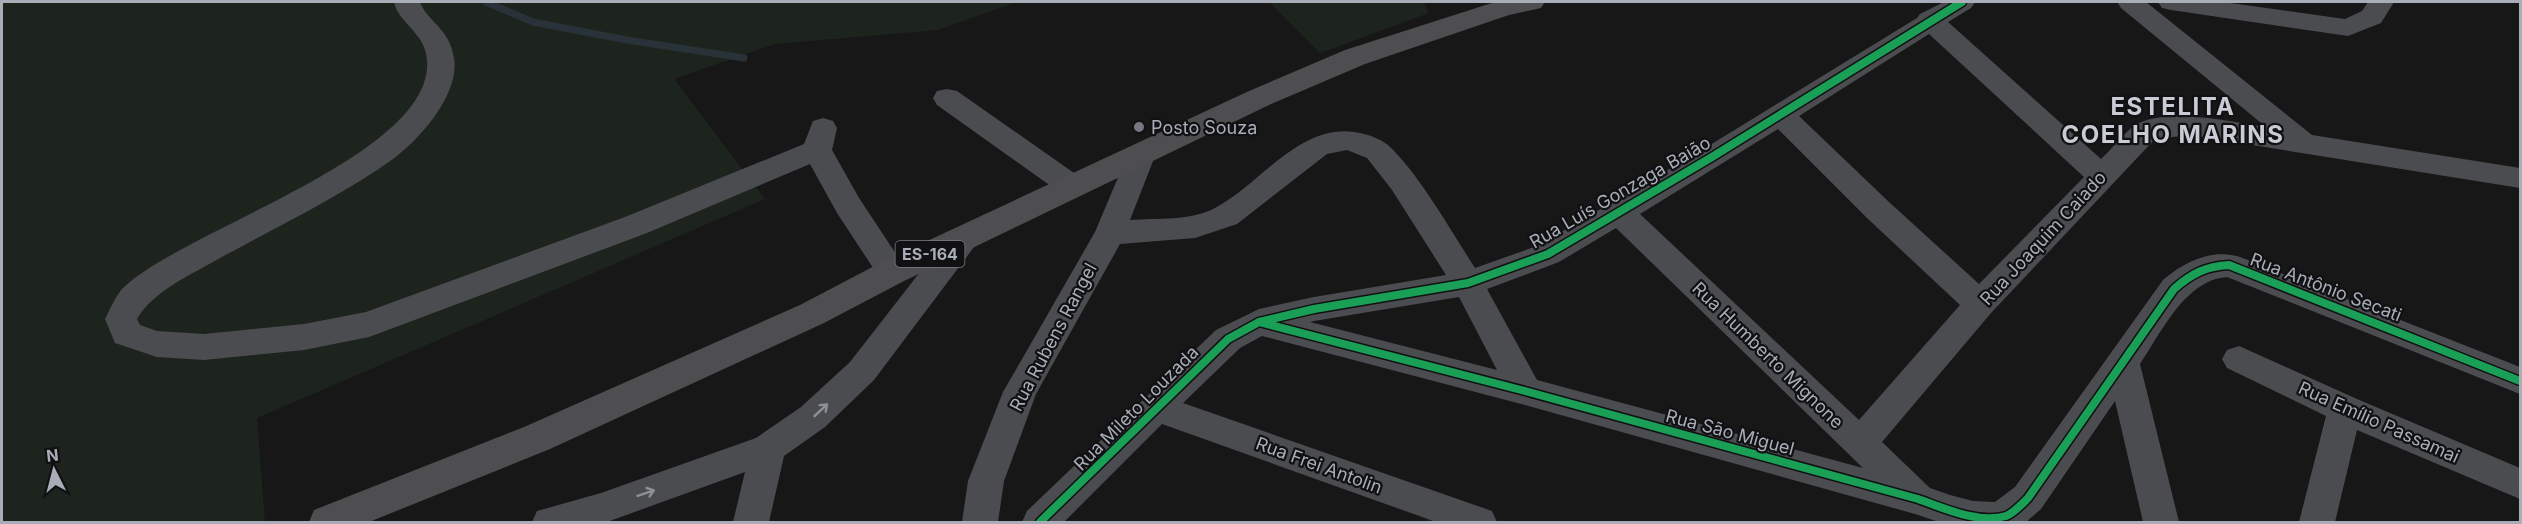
<svg xmlns="http://www.w3.org/2000/svg" width="2522" height="524" viewBox="0 0 2522 524" font-family="Inter,sans-serif">
  <style>
    .green { fill: #1d241e }
    .lines { fill: none; stroke-linecap: round; stroke-linejoin: round }
    .stream { stroke: #2a3239; stroke-width: 7 }
    .minor { fill: #4b4c50; fill-rule: evenodd }
    .highway { fill: #4e4e51; fill-rule: evenodd }
    .cycleway-casing { stroke: #111113; stroke-width: 11 }
    .cycleway { stroke: #1a9f57; stroke-width: 8 }
    .oneway { stroke: #8c9099 }
    .poi-dot { fill: #757880; stroke: #111113; stroke-width: 2 }
    .labels { text-anchor: middle; dominant-baseline: central; stroke-width: 4.5; stroke-linejoin: round; paint-order: stroke }
    .shield { fill: #111113; stroke: #7b7e86; stroke-width: 1.5 }
    .shield-label { font-size: 16px; font-weight: bold; fill: #a8adb8 }
    .poi-label { font-size: 18px; fill: #a8adb8; stroke: #111113; text-anchor: start }
    .street-label { font-size: 18px; fill: #a8adb8; stroke: #111113 }
    .district-label { font-size: 24px; font-weight: bold; letter-spacing: 1.5px; fill: #c9ccd4; stroke: #111113 }
  </style>
  <rect width="100%" height="100%" fill="#171717"/>
  <path class="green" d="M2,2H1017L938,30L775,44L674,79L765,199L257,418L265,522H2Z
    M1269,2H1424L1429,13L1320,53Z"/>
  <g class="lines">
    <path class="stream" d="M486,2L533,22L627,40L744,58"/>
    <path class="minor" d="M394,2H420C428,23 449,27 454,58C460,94 420,139 393,159C340,197 278,226 220,258C191,275 154,290 137,319L140,325L157,331L204,334L304,324L366,312L625,217L804,144L813,121L823,118L833,121L837,128L832,150L859,198L908,272L903,280L892,284L881,280L837,213L810,164L647,233L369,337L304,350L204,360L157,357L115,343L105,319C110,309 116,295 123,288C184,229 435,155 427,60C425,32 398,23 394,2Z
      M1944,2H1975L1971,8L1948,22L2101,159C2112,149 2122,135 2134,126C2162,106 2233,122 2266,127L2121,8L2117,2H2146L2312,135L2520,168V188L2190,135L2155,139L1991,313L1882,442L1930,488L1950,495L1973,501L1995,502L2015,487L2163,280C2184,262 2212,248 2240,257L2520,367V394L2227,277C2185,280 2161,333 2140,364L2179,522H2143L2115,401L2041,509L2026,522H1939L1915,514L1525,405L1262,336L1240,348L1183,403L1492,511L1497,522H1436L1162,424L1064,522H1022L1027,511L1216,330L1259,309L1314,297L1446,275L1392,190L1367,158L1347,150L1327,154L1237,224L1195,238L1120,244L1036,394L1004,481L998,522H962L968,481L1003,392L1095,232L1130,149L1140,146L1150,149L1155,156L1130,220C1157,218 1191,221 1215,208C1263,183 1303,117 1364,134C1372,136 1382,140 1388,145C1420,175 1451,231 1475,268L1537,246L1702,150L1917,18L1920,14ZM1929,34L2084,177L1979,284L1889,202L1799,116ZM1778,129L1867,218L1960,305L1859,420L1640,214ZM1616,228L1863,468L1537,380L1487,289L1559,262ZM1459,297L1497,370L1310,322L1314,321Z
      M2158,2H2223L2345,19L2362,11L2368,2H2394L2381,23L2348,36L2171,10L2162,8Z
      M947,89L957,91L1084,180L1088,187L1084,194L1073,198L1062,194L937,105L933,98L937,91Z
      M963,228L974,231L979,239L974,247L874,380L825,427L784,456L769,522H733L745,472L607,522H532L537,511L601,493L756,438L801,407L850,362L952,231Z
      M2239,346L2357,399L2520,468V499L2357,430L2335,522H2299L2326,416L2227,368L2222,359L2227,350Z"/>
    <path class="highway" d="M1495,2H1545L1541,8L1509,15L1365,64L1269,105L904,281L824,323L550,449L369,522H309L314,510L524,427L800,305L880,263L1249,91L1345,50Z"/>
    <defs>
      <path id="cycleway" d="M1259,322L1525,391L1918,499C1943,508 1978,524 2006,516C2014,513 2022,504 2028,498L2174,289C2191,274 2206,266 2229,265L2520,381
        M1040,522L1228,339L1259,322L1314,309L1468,283L1548,254L1712,157L1962,2"/>
    </defs>
    <use href="#cycleway" class="cycleway-casing"/>
    <use href="#cycleway" class="cycleway"/>
  </g>
  <defs><path id="oneway-shaft" d="M-6 0H5M1.5-3L5.5 0L1.5 3" fill="none" stroke-width="1.6" stroke-linecap="round" stroke-linejoin="round" transform="scale(1.5)"/></defs>
  <g class="oneway">
    <use href="#oneway-shaft" transform="translate(821 410) rotate(-43)"/>
    <use href="#oneway-shaft" transform="translate(646 493) rotate(-19)"/>
  </g>
  <circle class="poi-dot" cx="1139" cy="127" r="6"/>
  <g class="labels">
    <rect class="shield" x="895.5" y="241" width="69" height="26" rx="4.5"/>
    <g class="shield-label">
      <text x="930" y="254">ES-164</text>
    </g>
    <g class="poi-label">
      <text x="1151" y="127">Posto Souza</text>
    </g>
    <g class="street-label">
      <text transform="translate(1620 192) rotate(-30)">Rua Luís Gonzaga Baião</text>
      <text transform="translate(2043 238) rotate(-47)">Rua Joaquim Caiado</text>
      <text transform="translate(2326 287) rotate(21)">Rua Antônio Secati</text>
      <text transform="translate(1053 337) rotate(-62)">Rua Rubens Rangel</text>
      <text transform="translate(1768 355) rotate(44)">Rua Humberto Mignone</text>
      <text transform="translate(1136 408) rotate(-45)">Rua Mileto Louzada</text>
      <text transform="translate(2379 422) rotate(24)">Rua Emílio Passamai</text>
      <text transform="translate(1730 432) rotate(15)">Rua São Miguel</text>
      <text transform="translate(1319 465) rotate(20)">Rua Frei Antolin</text>
    </g>
    <g class="district-label">
      <text x="2173" y="106">ESTELITA<tspan x="2173" dy="28">COELHO MARINS</tspan></text>
    </g>
  </g>
  <rect width="2522" height="524" fill="none" stroke="#a8adb8" stroke-width="6"/>
  <g transform="translate(54 470) rotate(354)" stroke="#111113" stroke-width="4.5" paint-order="stroke">
  <path d="M0-4.5L10 22L0 15L-10 22Z" fill="#a8adb8"/>
  <text y="-9" font-size="16" font-weight="bold" text-anchor="middle" fill="#a8adb8">N</text>
  </g>
</svg>
